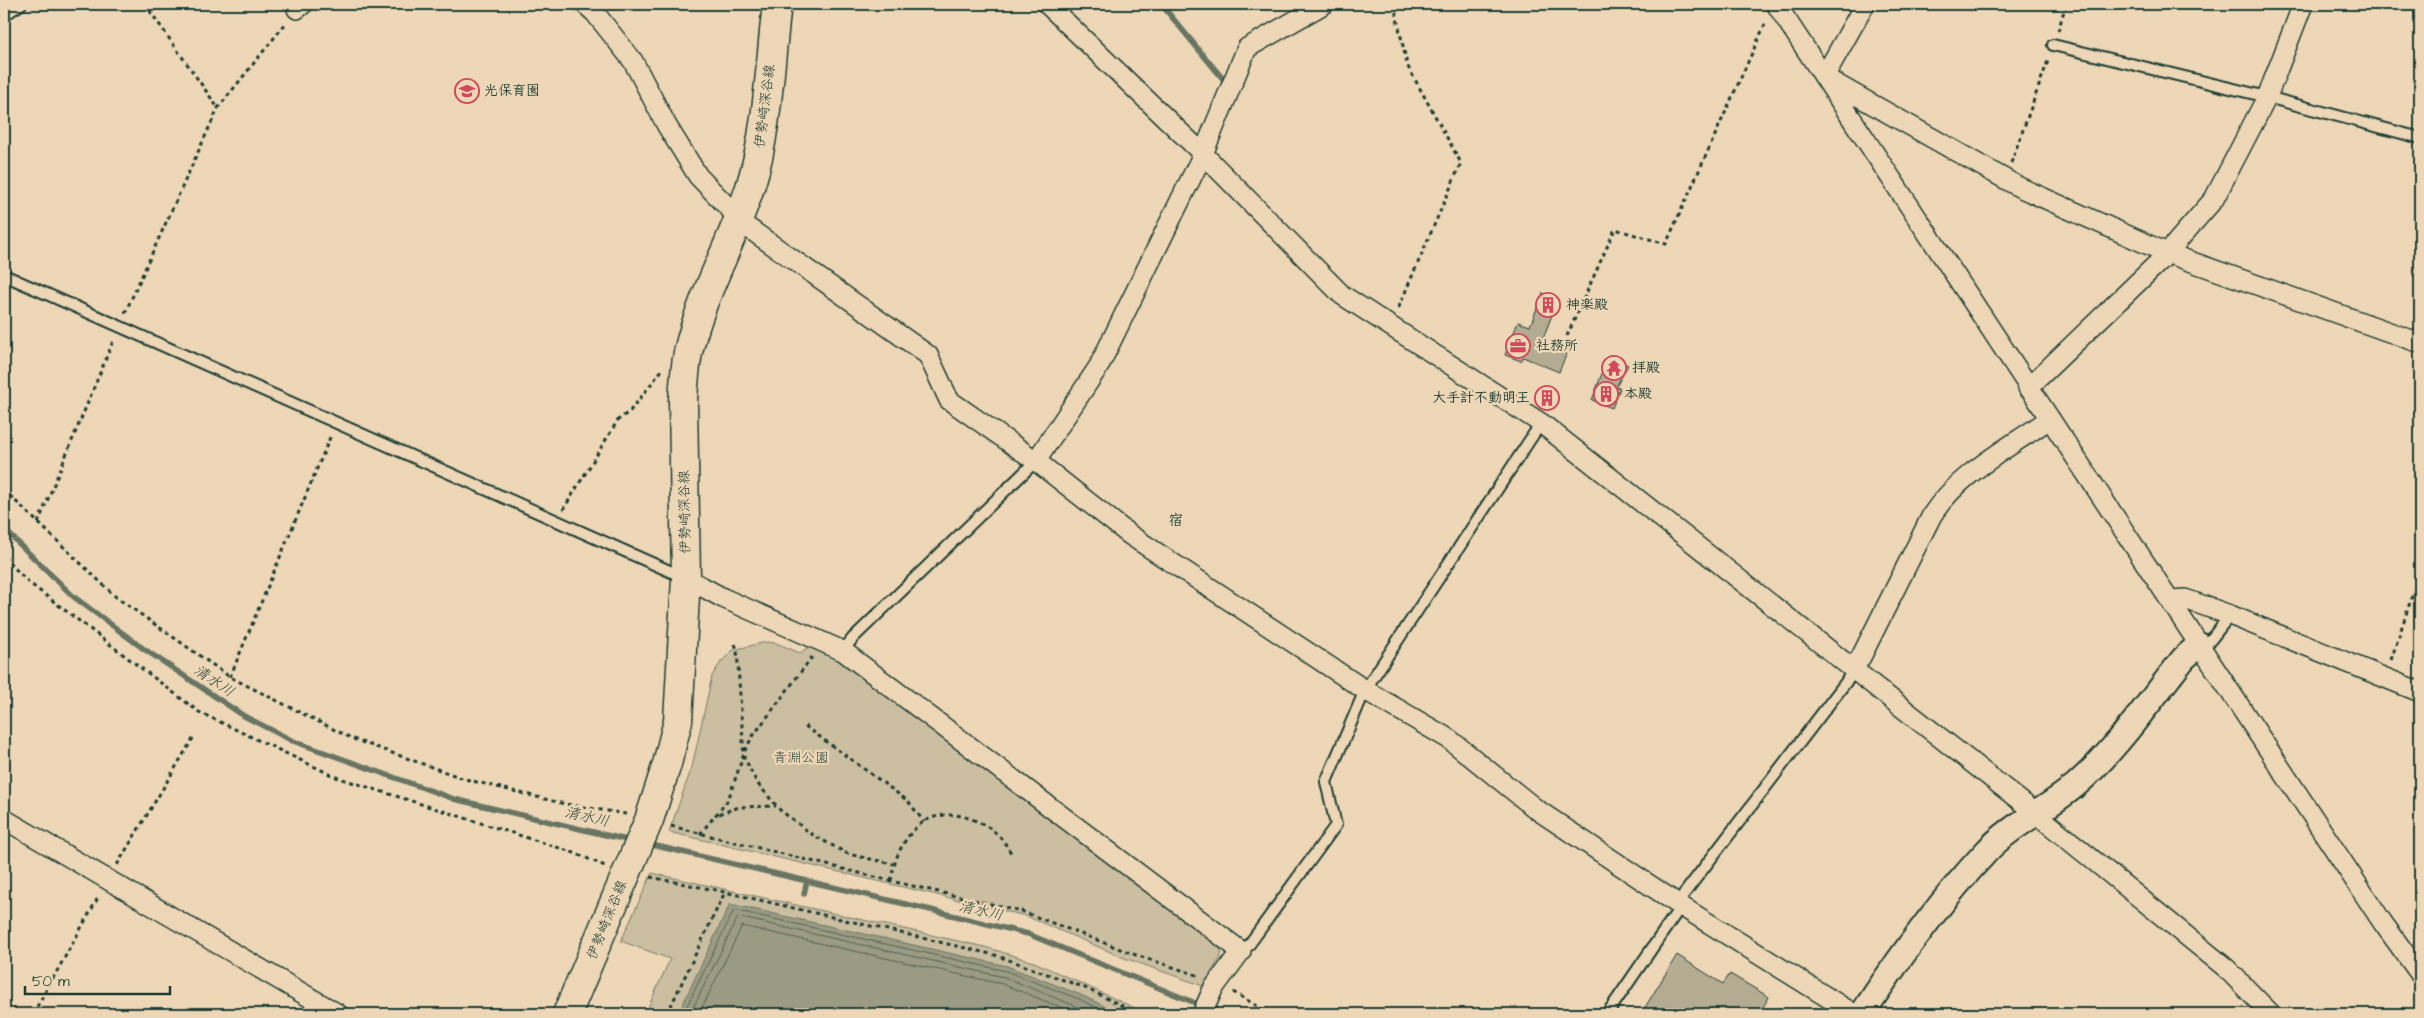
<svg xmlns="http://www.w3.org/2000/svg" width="2424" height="1018" viewBox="0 0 2424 1018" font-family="'Architects Daughter','Klee One',sans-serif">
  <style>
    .green { fill: #cbbea1; stroke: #757e6a }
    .water { fill: #9b9b83; stroke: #697563 }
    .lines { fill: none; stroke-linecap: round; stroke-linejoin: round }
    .shore { stroke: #516354; stroke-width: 1 }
    .stream { stroke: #697563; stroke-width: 5.5 }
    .building { fill: #b4ac92; stroke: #1f3d34 }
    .service-casing { stroke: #1f3d34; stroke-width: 14 }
    .minor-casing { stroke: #1f3d34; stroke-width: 22 }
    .tertiary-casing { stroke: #1f3d34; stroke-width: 28 }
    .primary-casing { stroke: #1f3d34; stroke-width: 31 }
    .path { stroke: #1f3d34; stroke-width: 3; stroke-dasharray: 4 4; stroke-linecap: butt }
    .service { stroke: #edd7b6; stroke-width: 10 }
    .minor { stroke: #edd7b6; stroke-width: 19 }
    .tertiary { stroke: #edd7b6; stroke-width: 24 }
    .primary { stroke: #edd7b6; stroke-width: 28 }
    .labels { text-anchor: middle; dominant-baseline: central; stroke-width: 4.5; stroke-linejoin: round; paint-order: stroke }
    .poi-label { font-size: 14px; font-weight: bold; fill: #1f3d34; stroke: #edd7b6; text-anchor: start }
    .street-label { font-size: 14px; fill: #1f3d34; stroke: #edd7b6 }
    .park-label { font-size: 14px; fill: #304a3f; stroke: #edd7b6 }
    .neighbourhood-label { font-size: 15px; font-weight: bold; fill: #1f3d34; stroke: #edd7b6 }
    .water-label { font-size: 15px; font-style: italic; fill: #324b40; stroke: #edd7b6 }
  </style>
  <rect width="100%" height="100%" fill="#edd7b6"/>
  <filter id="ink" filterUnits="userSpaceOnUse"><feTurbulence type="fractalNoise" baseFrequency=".02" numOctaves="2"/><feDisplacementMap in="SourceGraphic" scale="10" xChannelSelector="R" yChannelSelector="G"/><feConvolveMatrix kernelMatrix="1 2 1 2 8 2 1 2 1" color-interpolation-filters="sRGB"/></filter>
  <g filter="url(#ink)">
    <path class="green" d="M766,642L776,643L800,653L811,645L840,659L1158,901L1211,939L1222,952L1220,958L1203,986L1122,957L1026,916L669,832L692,767L712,676L721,662L733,650Z
      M652,873L985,947L1034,962L1148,1014H645L670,959L621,941Z"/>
    <path class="water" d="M730,904L1007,966L1081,995L1121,1014H678Z"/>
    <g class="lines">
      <path class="shore" d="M683,1014L734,910L1006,971L1079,999L1109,1014
        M690,1014L738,917L1004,977L1095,1014
        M699,1014L742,926L1002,984L1078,1014"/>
      <path class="stream" d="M1161,4L1228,85
        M4,529L74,597L144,649L244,716L293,741L454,799L631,841
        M648,844L931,910L1028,934L1222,1014
        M804,894L807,881"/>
    </g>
    <path class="building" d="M1543,293L1558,300L1541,343L1567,353L1559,372L1523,357L1521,361L1505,355L1518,322L1530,326Z
      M1609,355L1628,365L1616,387L1620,388L1612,408L1592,400Z
      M1546,388L1558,397L1549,409L1537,400Z
      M1677,955L1723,984L1730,974L1769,997L1759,1014H1641Z"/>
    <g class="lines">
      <defs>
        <path id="service" d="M4,15L21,4
          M2053,45L2267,97L2420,138
          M4,275L683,577
          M2199,645L2209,642L2230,615
          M843,651L853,638L1036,461
          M1677,903L1846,682L1854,667
          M1241,951L1248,946L1336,825L1326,782L1365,690L1541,423
          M1607,1014L1681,906"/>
        <path id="minor" d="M585,4L595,13L633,61L667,126L698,176L747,227L928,355L949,400L1036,461L1130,535L1365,690L1449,739L1536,809L1681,906L1854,1014
          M1047,4L1203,154L1342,295L1541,423L2023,803L2226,968L2271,1014
          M1776,4L2383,923L2420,974
          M1865,4L1824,77L2019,187L2167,253L2420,343
          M297,9L303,4
          M2028,388L2161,260L2214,199L2267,97L2303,4
          M1036,461L1099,366L1203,154L1247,48L1324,4
          M686,578L723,598L843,651L1241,951L1213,989L1202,1014
          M2170,600L2185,599L2230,615L2420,692
          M1854,667L1861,657L1932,515C1959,473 2009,448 2049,419
          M4,819L338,1014"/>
        <path id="tertiary" d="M1862,1014C1899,958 1940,901 1986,852C2012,824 2048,809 2077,784C2116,750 2151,699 2184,658L2199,645"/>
        <path id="primary" d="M567,1014L649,820L667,764L678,721L686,578L683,401C684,383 685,365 689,348C703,291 734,240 751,184C768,131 770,60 777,4"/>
      </defs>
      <use href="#service" class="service-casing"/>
      <use href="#minor" class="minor-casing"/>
      <use href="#tertiary" class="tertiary-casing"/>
      <use href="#primary" class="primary-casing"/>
      <path class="path" d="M145,4L218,108
        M1394,4L1407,65L1461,163L1398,309
        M2058,31L2066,4
        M2011,163L2049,58
        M125,313L218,108L286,23
        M1567,336L1615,229L1666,244L1766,22
        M4,490L116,597L230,677L353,739L465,779L565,804L626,814
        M563,510L618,420L630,411L662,370
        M38,523L114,339
        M4,557L28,582L199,712L336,777L572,852L605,866
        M735,644L737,649L744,757L757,783L780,810L813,835L848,854L893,864
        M2391,660L2420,572
        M230,677L331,435
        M805,726L908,801L924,822
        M719,814L739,807L776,806
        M671,826L891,881L1021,911L1136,955L1200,976
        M700,834L728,800L746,748L753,736L812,657
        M117,865L195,735
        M650,877L725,892L995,955L1083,987L1139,1014
        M891,881C897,837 927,801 974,820C992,827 1002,837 1011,853
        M1233,992L1271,1014
        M33,1014L99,896
        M667,1014L725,892"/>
      <use href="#service" class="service"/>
      <use href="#minor" class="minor"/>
      <use href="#tertiary" class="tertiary"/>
      <use href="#primary" class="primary"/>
    </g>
  </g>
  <defs>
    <symbol id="school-ring" viewBox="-11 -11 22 22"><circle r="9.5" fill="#edd7b6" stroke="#d1495b" stroke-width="1.5"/><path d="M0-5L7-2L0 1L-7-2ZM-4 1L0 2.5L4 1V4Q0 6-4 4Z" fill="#d1495b"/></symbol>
    <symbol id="building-ring" viewBox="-11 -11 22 22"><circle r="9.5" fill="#edd7b6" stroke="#d1495b" stroke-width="1.5"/><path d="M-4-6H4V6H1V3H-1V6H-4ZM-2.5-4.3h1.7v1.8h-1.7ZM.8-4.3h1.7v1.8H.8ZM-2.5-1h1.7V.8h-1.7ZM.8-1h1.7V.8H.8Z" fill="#d1495b"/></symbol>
    <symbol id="office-ring" viewBox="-11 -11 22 22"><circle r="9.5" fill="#edd7b6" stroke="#d1495b" stroke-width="1.5"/><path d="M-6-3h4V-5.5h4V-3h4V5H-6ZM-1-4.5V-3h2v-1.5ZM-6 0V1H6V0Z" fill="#d1495b"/></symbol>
    <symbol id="temple-ring" viewBox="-11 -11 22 22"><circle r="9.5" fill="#edd7b6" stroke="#d1495b" stroke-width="1.5"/><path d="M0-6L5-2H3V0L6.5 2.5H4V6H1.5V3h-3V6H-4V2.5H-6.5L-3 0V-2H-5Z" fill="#d1495b"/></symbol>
  </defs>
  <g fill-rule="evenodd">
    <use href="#school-ring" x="453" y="77" width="28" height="28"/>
    <use href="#building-ring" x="1534" y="291" width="28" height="28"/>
    <use href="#office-ring" x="1504" y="332" width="28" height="28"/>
    <use href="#temple-ring" x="1600" y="354" width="28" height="28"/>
    <use href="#building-ring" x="1592" y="380" width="28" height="28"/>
    <use href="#building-ring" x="1533" y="384" width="28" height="28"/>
  </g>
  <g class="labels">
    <g class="poi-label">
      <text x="484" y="91">光保育園</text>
      <text x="1566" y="305">神楽殿</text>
      <text x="1536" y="346">社務所</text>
      <text x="1632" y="368">拝殿</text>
      <text x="1624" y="394">本殿</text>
      <text x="1530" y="398" text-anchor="end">大手計不動明王</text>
    </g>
    <g class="street-label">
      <text transform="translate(765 106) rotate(-83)">伊勢崎深谷線</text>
      <text transform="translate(685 512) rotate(-91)">伊勢崎深谷線</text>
      <text transform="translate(607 920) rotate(-68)">伊勢崎深谷線</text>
    </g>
    <g class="park-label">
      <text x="801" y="758">青淵公園</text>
    </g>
    <g class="neighbourhood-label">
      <text x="1176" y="520">宿</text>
    </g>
    <g class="water-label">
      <text transform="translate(214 681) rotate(34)">清水川</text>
      <text transform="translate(587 817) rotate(13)">清水川</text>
      <text transform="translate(981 911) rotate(13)">清水川</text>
    </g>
  </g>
  <rect width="2424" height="1018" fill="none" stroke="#edd7b6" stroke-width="20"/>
  <rect x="10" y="10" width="2404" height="998" fill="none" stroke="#1f3d34" stroke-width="2" filter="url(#ink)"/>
  <path d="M25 986v8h145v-8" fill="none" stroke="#1f3d34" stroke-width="2.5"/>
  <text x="32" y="986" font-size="15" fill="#1f3d34" stroke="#edd7b6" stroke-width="4" paint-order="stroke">50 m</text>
</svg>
